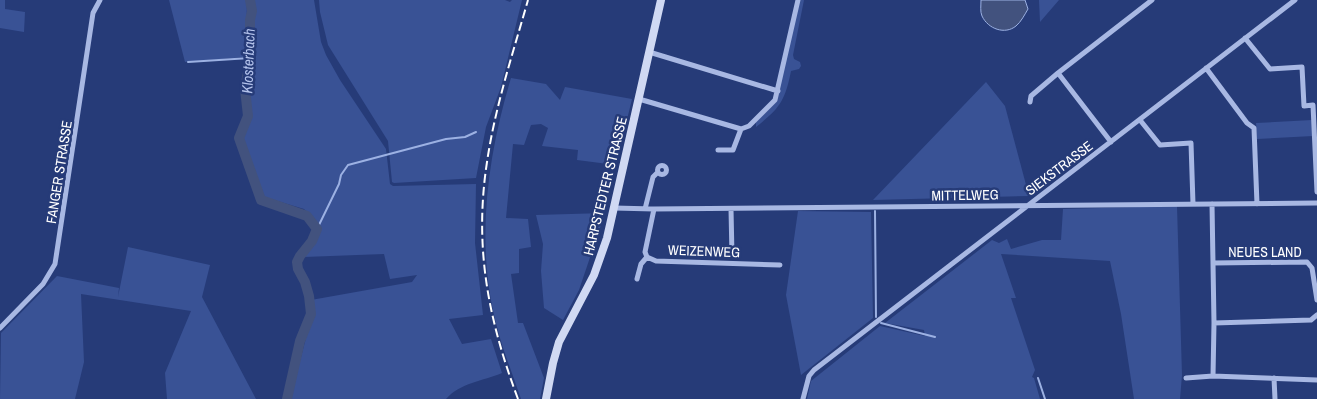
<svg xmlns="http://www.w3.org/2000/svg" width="1317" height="399" viewBox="0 0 1317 399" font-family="'Archivo Narrow',sans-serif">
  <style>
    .green { fill: #395295 }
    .water { fill: #42527e; stroke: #9cb1e3 }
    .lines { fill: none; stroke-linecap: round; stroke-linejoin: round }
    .stream { stroke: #9cb1e3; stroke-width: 2 }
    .river { stroke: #42527e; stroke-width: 10 }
    .street { stroke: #a8b8e3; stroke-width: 5 }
    .secondary { stroke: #d0d9f3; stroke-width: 8 }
    .rail { stroke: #fff; stroke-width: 2; stroke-dasharray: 9 4; stroke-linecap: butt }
    .labels { text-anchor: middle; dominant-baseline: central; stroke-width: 5; stroke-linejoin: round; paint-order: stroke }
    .street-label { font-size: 14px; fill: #fff; stroke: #263b78 }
    .water-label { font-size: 15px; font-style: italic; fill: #b3c2eb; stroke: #263b78 }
  </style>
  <rect width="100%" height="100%" fill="#263b78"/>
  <path class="green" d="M0,0H5V9L25,12L24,32L0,28Z
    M169,0H247L246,57L185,62Z
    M252,0H314L321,42L326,55L340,80L386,149L390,184L393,186L476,184L475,243L483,315L449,319L462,344L491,339L502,373C483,381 460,383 446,399H290L312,315L311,300L412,282L417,275L390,279L384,254L304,257L315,243L320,225L304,209L264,197L241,138L250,117L248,88L252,62Z
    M319,0H505L510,2L512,0H522L501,87L486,127L476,178L394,183L392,182L388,141L328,45L320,12Z
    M799,0H804L793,55L794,59L800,62L801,66L799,69L791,71C785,101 780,108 756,127V122L776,102Z
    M1039,0H1059L1040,22Z
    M511,78L546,84L560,100L565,87L632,99L616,165L577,160L578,150L542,146L548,128L541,124L531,125L524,145L513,144L506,218L528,219L531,247L519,249V273L511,274L518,323H523L544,378L540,399H521C513,375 503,351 497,327C475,245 487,158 511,78Z
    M986,82L1005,106L1029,196L873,200Z
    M1312,120L1313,136L1257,139L1256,123Z
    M1177,206L1182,375L1180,399H1134L1121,314L1110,261L1001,254L1016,298H1011L1035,370L1032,377L1034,378L1040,399H807L811,381L880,326L925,336L924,330L885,323L992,240L999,243L1007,239L1011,249L1042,240H1061L1063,209Z
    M798,211L871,212L873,318L801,375L786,295Z
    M605,213L579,290L563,320L544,308L541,271L543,244L536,215Z
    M128,247L210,265L202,297L256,399H167L165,373L191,311L81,294L84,362L75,399H0L1,333L57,276L119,288L118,297Z"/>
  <path class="water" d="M981,0H1025L1028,9C1025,14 1021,22 1016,26C1005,35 988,29 982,16C980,12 981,5 981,0Z"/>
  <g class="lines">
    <path class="stream" d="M188,62L250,58
      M875,211L876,317
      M317,229L339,184L341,175L348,165L446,139L465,137L476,132
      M881,323L935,337
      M1038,378L1045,399"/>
    <path class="river" d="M250,0L252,11L250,20V60L245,89L248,116L239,138L261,200L307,216L317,229L312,241L300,256L297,262L298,269L305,282L309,296L311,314L300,341L287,399"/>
    <path class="street" d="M1245,38L1270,69L1302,67L1304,106L1313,105L1317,192
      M649,52L778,91
      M1206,68L1247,123L1254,128L1257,204
      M639,99L741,129L749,126L775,100L798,0
      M1030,102L1031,96L1058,73
      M1140,120L1160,145L1191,143L1193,204
      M1111,142L1058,73L1152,0
      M718,150H733L741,129
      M657.5 170a4.5 4.5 0 1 1 9 0a4.5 4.5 0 1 1-9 0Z
      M1212,204L1214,323L1213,376
      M614,208L654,209L1317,203
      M645,209L653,177L658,172
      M654,209L645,252L647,257L656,261L780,265
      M731,209L732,256
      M1213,263L1307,262L1312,268L1317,300
      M637,279L641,264L647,257
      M1214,323L1311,320L1317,315
      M0,328L43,284L55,264L93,13L100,0
      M1186,378L1213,376L1317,380
      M1274,378L1275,399
      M803,399L809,376L814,370L1295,0"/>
    <path class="secondary" d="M546,399L553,363L559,342L594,275L607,238L661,0"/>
    <path class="rail" d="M518,399C488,319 474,247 487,162C495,107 513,53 528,0"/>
  </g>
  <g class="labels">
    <g class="street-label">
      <text transform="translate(1059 168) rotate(-37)">SIEKSTRASSE</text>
      <text transform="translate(59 172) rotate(-81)">FANGER STRASSE</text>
      <text transform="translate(605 186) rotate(-76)">HARPSTEDTER STRASSE</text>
      <text transform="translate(965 195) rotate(-1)">MITTELWEG</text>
      <text transform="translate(704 251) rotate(2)">WEIZENWEG</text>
      <text x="1265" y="252">NEUES LAND</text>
    </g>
    <g class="water-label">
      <text transform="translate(248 61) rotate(-88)">Klosterbach</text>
    </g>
  </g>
</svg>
